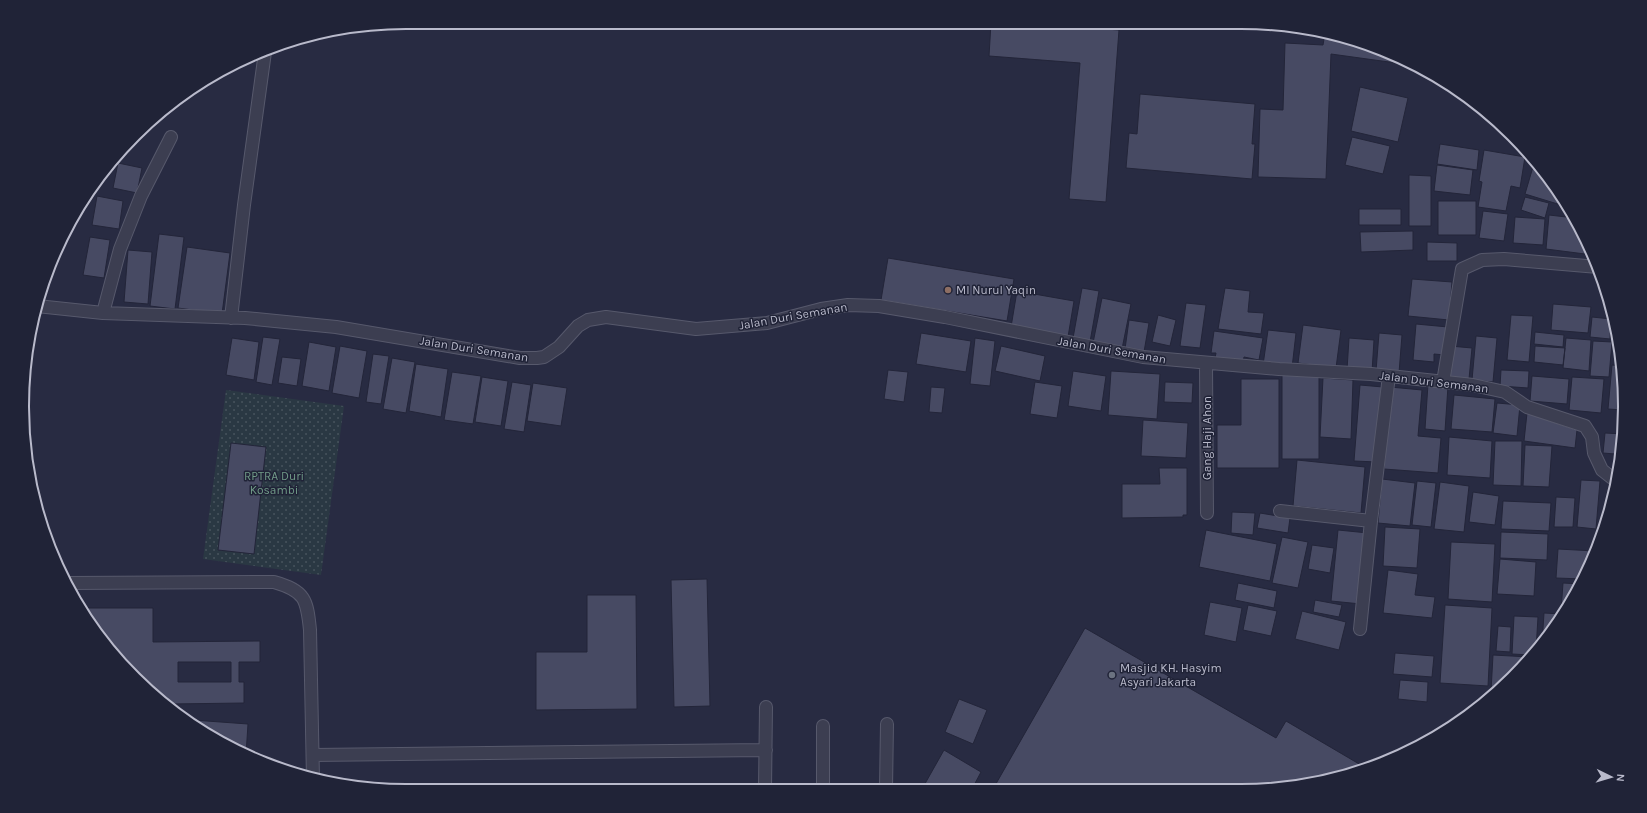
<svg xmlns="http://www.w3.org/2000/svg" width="1647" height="813" viewBox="0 0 1647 813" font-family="Karla,sans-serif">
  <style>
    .green { fill: url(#green-dots) }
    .building { fill: #474a63; stroke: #232539; fill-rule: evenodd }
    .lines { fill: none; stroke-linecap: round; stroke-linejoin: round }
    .minor-casing { stroke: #57596c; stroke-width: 14 }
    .minor { stroke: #3c3e51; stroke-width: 12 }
    .education-dot { fill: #8d6e63; stroke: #202337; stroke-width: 1.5 }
    .worship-dot { fill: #6b7280; stroke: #202337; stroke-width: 1.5 }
    .labels { text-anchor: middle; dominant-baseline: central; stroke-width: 3; stroke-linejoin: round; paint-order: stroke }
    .poi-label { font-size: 12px; fill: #b9bacb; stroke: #202337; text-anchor: start }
    .street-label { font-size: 12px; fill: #b9bacb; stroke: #202337 }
    .park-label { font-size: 12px; fill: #719b88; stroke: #202337 }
    .rim { fill: none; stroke: #b9bacb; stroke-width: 2 }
  </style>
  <defs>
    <pattern id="green-dots" width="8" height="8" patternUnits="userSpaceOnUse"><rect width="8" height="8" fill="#2a3843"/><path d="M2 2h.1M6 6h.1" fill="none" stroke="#47535d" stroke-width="1.8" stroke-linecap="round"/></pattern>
  </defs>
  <rect width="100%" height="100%" fill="#282b42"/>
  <path class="green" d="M226,390L344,406L321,575L203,559Z"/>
  <path class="building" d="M991,23H1023L1119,30L1106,202L1069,199L1080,63L989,56Z
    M1325,33L1340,35L1410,62L1418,66L1331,54L1326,179L1258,177L1260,109L1283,110L1285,43L1323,45Z
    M1360,87L1408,98L1398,142L1351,131Z
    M1140,94L1255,104L1252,144H1255L1252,179L1126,168L1129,133L1137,134Z
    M1352,137L1390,146L1383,174L1345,165Z
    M1518,142L1528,151L1517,150Z
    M1440,144L1479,150L1477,170L1437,164Z
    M1484,150L1525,157L1520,188L1511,186L1506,211L1478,207L1482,182L1479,181Z
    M1535,160L1563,199L1561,205L1525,194Z
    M118,163L142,168L137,193L113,188Z
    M1437,165L1473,170L1470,195L1434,191Z
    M1409,175L1431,176V226H1409Z
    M97,196L123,201L119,229L92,225Z
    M1525,197L1549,203L1545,218L1521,210Z
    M1438,201H1476V235H1438Z
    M1359,209H1401V225H1359Z
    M1483,211L1508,214L1504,241L1479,238Z
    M1549,215L1575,218L1586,242L1585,254L1546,249Z
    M1515,217L1545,219L1543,245L1513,243Z
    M1413,231V250L1361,252L1360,232Z
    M159,234L184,237L175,309L150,306Z
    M90,237L110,240L104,278L83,275Z
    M1427,242L1457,243V261H1427Z
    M187,247L230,253L222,314L178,308Z
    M128,250L152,252L148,304L124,302Z
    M888,258L1014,279L1007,321L881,300Z
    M1412,279L1452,282L1449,320L1408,316Z
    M1082,288L1099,291L1090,342L1073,338Z
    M1225,288L1250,291L1248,312L1264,313L1261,334L1218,329Z
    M1017,291L1074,301L1068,337L1011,327Z
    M1102,298L1131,304L1122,349L1093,343Z
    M1186,303L1206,305L1200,348L1180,346Z
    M1553,304L1591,307L1588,333L1551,330Z
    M1158,315L1176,320L1170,346L1152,342Z
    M1511,315L1533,316L1529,362L1507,360Z
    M1592,317L1611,319L1610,339L1590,337Z
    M1129,320L1149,323L1144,352L1125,349Z
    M1416,324L1448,327L1445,355L1434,354V362L1413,360Z
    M1303,325L1341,330L1336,368L1298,363Z
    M1268,330L1296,333L1292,368L1263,365Z
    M1214,331L1263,338L1259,360L1244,357L1243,362L1215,358L1216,353H1211Z
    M1535,332L1564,335L1563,347L1534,344Z
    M921,333L971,341L966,372L916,364Z
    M1379,333L1402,335L1399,373L1376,371Z
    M1476,336L1497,338L1493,382L1472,380Z
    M263,337L280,339L272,385L256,382Z
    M232,338L259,342L254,380L226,375Z
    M975,338L995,341L990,386L970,384Z
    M1349,338L1374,340L1372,372L1347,370Z
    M1566,338L1591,340L1589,371L1563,368Z
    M1593,341L1612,342L1609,377L1590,376Z
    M309,342L336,347L329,391L302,386Z
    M340,346L367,351L359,398L332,393Z
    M1001,346L1045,356L1040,381L995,371Z
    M1450,346L1472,348L1469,379L1447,377Z
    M1535,346L1565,348L1563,365L1534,362Z
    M373,354L389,356L381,404L366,402Z
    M282,357L301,359L297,386L278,383Z
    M392,358L415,362L406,413L383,409Z
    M416,364L448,369L441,417L409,411Z
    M1612,365L1622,366L1623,410L1608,409Z
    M888,370L908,372L904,402L884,399Z
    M1501,370L1529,371L1528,388L1500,386Z
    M1073,371L1106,376L1101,411L1068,406Z
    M1111,371L1160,374L1157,419L1108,415Z
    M452,372L481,376L473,424L444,420Z
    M1282,374H1319V459H1282Z
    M1532,376L1569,379L1567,404L1530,401Z
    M482,377L508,381L501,426L475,422Z
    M1572,377L1604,379L1601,413L1569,410Z
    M1323,378L1353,380L1351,439L1320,437Z
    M1241,379H1279V468H1217V425H1241Z
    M512,382L531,385L524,432L504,429Z
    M1035,382L1062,386L1057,418L1030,414Z
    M1165,382L1193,383L1192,403L1164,402Z
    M533,383L567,388L561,426L527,421Z
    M1428,384L1448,386L1445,431L1425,429Z
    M1360,385L1383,387L1377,462L1354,461Z
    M931,387L945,388L942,413L929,412Z
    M1390,387L1422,390L1418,436L1441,438L1438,473L1384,469Z
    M1454,395L1495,399L1492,432L1451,429Z
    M1497,403L1520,405L1517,436L1493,433Z
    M1527,413L1577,430L1575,448L1524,441Z
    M1143,420L1188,423L1186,458L1141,456Z
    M1605,433L1624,434L1617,475H1613L1615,454L1603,453Z
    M1449,437L1492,441L1490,478L1447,475Z
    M1495,441H1522L1521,486L1493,485Z
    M231,443L266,447L254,554L218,550Z
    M1525,445L1552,446L1549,487L1523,486Z
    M1297,460L1365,467L1361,513L1293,506Z
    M1159,468H1187V515H1183V517L1122,518V484H1160Z
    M1382,479L1415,483L1410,526L1378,523Z
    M1581,480L1600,481L1596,529L1577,527Z
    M1417,481L1436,483L1431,527L1412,525Z
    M1440,482L1469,486L1464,532L1434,529Z
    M1473,492L1499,496L1495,525L1469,522Z
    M1556,497L1575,498L1573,527H1554Z
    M1609,498L1613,499L1607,518Z
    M1503,501L1551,503L1549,531L1501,529Z
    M1232,512L1255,513L1253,535L1231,533Z
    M1260,513L1290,518L1288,533L1257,528Z
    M1385,527L1420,529L1417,568L1383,566Z
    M1206,530L1277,544L1270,581L1199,567Z
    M1338,530L1368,533L1361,604L1331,601Z
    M1501,532L1548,534L1547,560L1500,558Z
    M1282,537L1308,542L1298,588L1272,583Z
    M1451,542L1495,544L1492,602L1448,599Z
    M1312,545L1334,548L1330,573L1308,569Z
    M1558,549L1595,551L1584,579L1556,578Z
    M1500,559L1536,562L1534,596L1497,594Z
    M1388,570L1418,574L1415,595L1435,597L1432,618L1383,613Z
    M707,579L710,706L674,707L671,580Z
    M1238,583L1277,591L1274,608L1235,600Z
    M1563,583L1581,584L1564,611H1561Z
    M587,595H636L637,709L536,710V652H587Z
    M1315,600L1342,605L1339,617L1313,612Z
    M1210,602L1242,608L1236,642L1204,635Z
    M1248,605L1277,611L1271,636L1243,630Z
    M1445,605L1492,608L1488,686L1440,683Z
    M84,608H153V642L260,641V662H239V682H244V703L170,704L134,678ZM178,662H231V682H178Z
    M1302,611L1346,622L1339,650L1295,639Z
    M1544,613L1562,614L1542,644Z
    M1514,616L1538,617L1536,650L1531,655L1512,654Z
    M1498,626L1511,627L1510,652L1496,651Z
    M1085,628L1276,738L1286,721L1366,768L1290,788L993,789Z
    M1395,653L1434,656L1432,677L1393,674Z
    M1493,655L1529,657L1495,691H1491Z
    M1400,680L1428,682L1427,702L1398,699Z
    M959,699L987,710L973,744L945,732Z
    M193,720L248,724L246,755L237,751Z
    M944,750L981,772L972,789H922Z"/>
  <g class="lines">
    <defs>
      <path id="minor" d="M37,306L103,313L245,318L336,327L520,358H537L544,357L559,347L578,326L588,320L606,317L696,329L767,323L821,309L848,305L879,306L945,317L1143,357L1279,369L1371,374L1473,385L1505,392L1527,407L1585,426L1592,437L1594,453L1602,470L1616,481
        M103,313L120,249L141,196L171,137
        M231,318L244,205L265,52
        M1206,363L1207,513
        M1443,382L1462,269L1482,260L1504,259L1598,267
        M1280,511L1371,521
        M67,583L274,582C305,591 307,599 310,630L313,779
        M1360,629L1371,521L1389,376
        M313,755L766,750
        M765,789L766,707
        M823,789V726
        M886,789L887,724"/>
    </defs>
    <use href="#minor" class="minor-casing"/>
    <use href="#minor" class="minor"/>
  </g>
  <circle class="education-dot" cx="948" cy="290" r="4"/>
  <circle class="worship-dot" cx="1112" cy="675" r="4"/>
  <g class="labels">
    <g class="poi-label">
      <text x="956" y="290">MI Nurul Yaqin</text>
      <text x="1120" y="668">Masjid KH. Hasyim<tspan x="1120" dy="14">Asyari Jakarta</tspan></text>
    </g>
    <g class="street-label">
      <text transform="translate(793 316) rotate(-10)">Jalan Duri Semanan</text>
      <text transform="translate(474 349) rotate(9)">Jalan Duri Semanan</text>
      <text transform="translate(1112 350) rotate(10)">Jalan Duri Semanan</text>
      <text transform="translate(1434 382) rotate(7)">Jalan Duri Semanan</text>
      <text transform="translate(1207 438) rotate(-90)">Gang Haji Ahon</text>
    </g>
    <g class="park-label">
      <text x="274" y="476">RPTRA Duri<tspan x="274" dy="14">Kosambi</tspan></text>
    </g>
  </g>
  <path d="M0 0H1647V813H0ZM406 29H1241A377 377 0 0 1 1618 406V407A377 377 0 0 1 1241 784H406A377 377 0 0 1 29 407V406A377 377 0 0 1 406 29Z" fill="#202337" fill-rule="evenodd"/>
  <path class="rim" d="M406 29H1241A377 377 0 0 1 1618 406V407A377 377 0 0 1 1241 784H406A377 377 0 0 1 29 407V406A377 377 0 0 1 406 29Z"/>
  <g transform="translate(1611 777) rotate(95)" stroke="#202337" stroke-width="3" paint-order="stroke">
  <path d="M0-3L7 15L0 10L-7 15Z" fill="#b9bacb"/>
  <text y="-6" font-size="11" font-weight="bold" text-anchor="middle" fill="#b9bacb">N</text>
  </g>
</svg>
